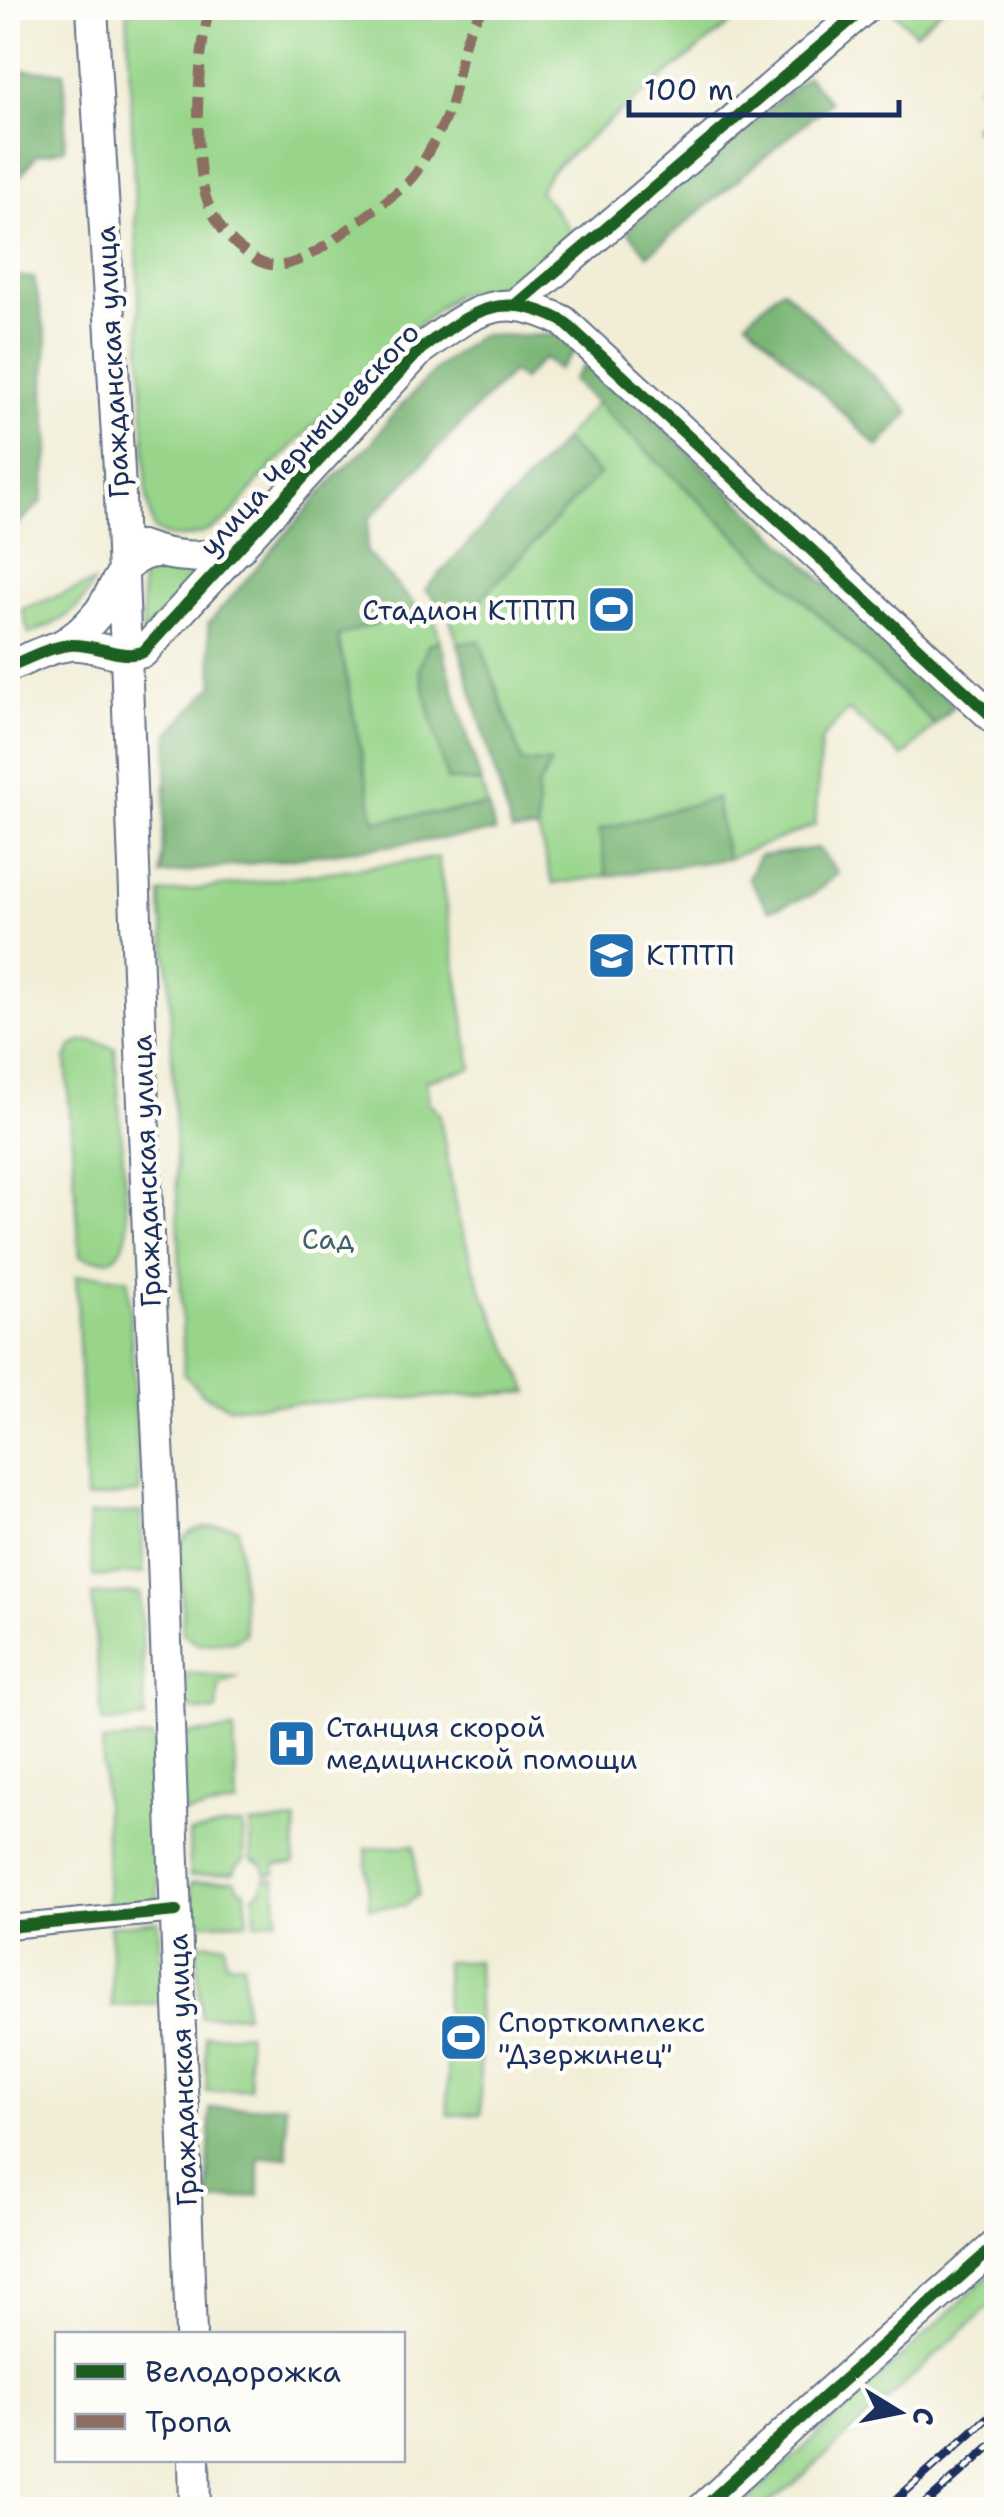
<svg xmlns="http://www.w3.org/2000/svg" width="1004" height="2517" viewBox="0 0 1004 2517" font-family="'Shantell Sans',sans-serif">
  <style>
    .green { fill: #98d58a; stroke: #5a8274; stroke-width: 2.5 }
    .forest { fill: #7ab676; stroke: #4a726a; stroke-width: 2.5 }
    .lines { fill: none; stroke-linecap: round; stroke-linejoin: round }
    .street-casing { stroke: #667288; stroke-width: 26 }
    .secondary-casing { stroke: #667288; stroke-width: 34 }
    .street { stroke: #fff; stroke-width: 22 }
    .secondary { stroke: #fff; stroke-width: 30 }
    .rail-casing { stroke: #1b2f5e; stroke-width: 9 }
    .rail { stroke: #fdfcf7; stroke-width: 5; stroke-dasharray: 15; stroke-linecap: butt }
    .quiet { stroke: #8d6e63; stroke-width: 10; stroke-dasharray: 20 10; stroke-linecap: butt }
    .cycleway-casing { stroke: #fdfcf7; stroke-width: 19 }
    .cycleway { stroke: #1b5e20; stroke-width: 12 }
    .labels { text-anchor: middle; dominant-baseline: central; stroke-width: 9; stroke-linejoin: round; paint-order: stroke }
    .street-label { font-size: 28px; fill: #1b2f5e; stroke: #fdfcf7 }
    .poi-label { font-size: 28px; fill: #1b2f5e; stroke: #fdfcf7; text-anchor: start }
    .park-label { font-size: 28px; fill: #40616b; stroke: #fdfcf7 }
  </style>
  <rect width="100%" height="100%" fill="#fdfcf7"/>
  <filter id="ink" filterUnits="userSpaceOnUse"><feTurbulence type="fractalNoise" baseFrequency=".01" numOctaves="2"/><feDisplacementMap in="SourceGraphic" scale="20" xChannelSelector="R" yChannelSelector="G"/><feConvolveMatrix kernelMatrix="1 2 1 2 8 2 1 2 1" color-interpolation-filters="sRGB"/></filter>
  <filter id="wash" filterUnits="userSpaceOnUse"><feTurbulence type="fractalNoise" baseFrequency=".0048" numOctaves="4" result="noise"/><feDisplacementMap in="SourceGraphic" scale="40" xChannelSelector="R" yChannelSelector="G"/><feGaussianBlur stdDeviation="2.25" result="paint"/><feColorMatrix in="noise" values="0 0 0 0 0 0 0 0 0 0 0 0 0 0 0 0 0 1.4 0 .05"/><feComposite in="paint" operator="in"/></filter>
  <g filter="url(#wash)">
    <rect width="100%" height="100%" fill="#f1edd6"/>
    <path class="green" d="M127,8H750L596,132L550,172L539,190L572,232L513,284L456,294L389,349L258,481C248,495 239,508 227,519C208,535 173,546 153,528L147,498Z
      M890,8H943L915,33Z
      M996,69V150L973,127L990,112L978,87Z
      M596,403L935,725L903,757L848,710L821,740L815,825L727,859L716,798L600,831L607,876L553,884L538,830L537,789L522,762L480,641L458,643L447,610L476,604L599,474L563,440Z
      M141,562L212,566L143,634Z
      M93,583C81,613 57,623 29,634L22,609Z
      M419,609L434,619L440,640L428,645L447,780L481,783L488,806L375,822L338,636Z
      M438,858L472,1068L426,1080L429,1103L439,1112L457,1215L480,1286L529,1392L229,1407L202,1393L184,1374L169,975L160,894Z
      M83,1041H93L115,1048L128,1227C123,1259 112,1266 80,1256L66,1059L72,1046Z
      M99,1275L128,1279L140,1493L86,1499L76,1276Z
      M141,1512L144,1573L93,1577L88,1515Z
      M228,1526L238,1528L245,1634L234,1641L198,1644L183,1633L180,1548C186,1525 208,1528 228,1526Z
      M140,1593L145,1719L102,1723L92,1595Z
      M187,1673L236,1677L219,1686L217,1711C180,1713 183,1705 187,1673Z
      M234,1730L237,1804L184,1814L182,1735Z
      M154,1737L158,1899L108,1905L102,1742Z
      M296,1821L294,1864L275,1865L276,1873L266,1875L263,1865L252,1860L250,1825Z
      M243,1825L245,1859L237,1866L234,1873L190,1876L189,1834L220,1827Z
      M414,1845L418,1895L406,1905L369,1908L366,1849Z
      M265,1879H275L278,1919L255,1923L254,1895L263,1888Z
      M234,1880L240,1889L245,1891L248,1922L191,1923V1883Z
      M158,1921L163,2003L112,2006L110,1926Z
      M225,1943L226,1963L243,1962L245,2014L201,2017L196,1944Z
      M477,1961L481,2114L448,2115L445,1962Z
      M247,2033L250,2088L207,2092L205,2036Z
      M996,2269V2301L795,2483L760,2509H738Z"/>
    <path class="forest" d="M26,70L64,72L66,116L64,149L37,155L17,180L8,179V73Z
      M807,76L830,102L648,255L627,230Z
      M10,276L34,278L47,340L44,395L49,444L42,502L14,527L8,525V279Z
      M782,288L910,412L878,447L747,320Z
      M560,334L578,348L558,370L544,358L522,380L512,372L369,519L366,552L419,609L338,636L375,821L488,806L495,832L161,875L169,733L214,685L208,624L335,477L371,444L387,421L439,366L480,335L527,336Z
      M591,359L954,706L935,725L572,380Z
      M563,441L599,474L476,604L447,610L425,590Z
      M440,640L481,783L447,780L419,668L428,645Z
      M480,641L522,762L551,763L537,789L538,830L512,832L458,643Z
      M715,798L727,859L607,876L599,830Z
      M818,848L838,873L813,895L769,910L748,878L759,856Z
      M285,2104L288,2157L259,2158V2195L208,2202L210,2109Z"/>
  </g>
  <g filter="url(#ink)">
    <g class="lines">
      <defs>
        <path id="street" d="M8,1927L176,1911"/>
        <path id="secondary" d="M92,8L119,471L149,1262L161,1503L191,2334
          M515,306L865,8
          M141,546C176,559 205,560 240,548
          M58,647C75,639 88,626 100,611C116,588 124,552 158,552
          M8,667C27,659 49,647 70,645C95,643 120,660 143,652L421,349C473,311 500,289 563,321L996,720
          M194,2460L195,2510
          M701,2510L825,2396L996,2245"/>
      </defs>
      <use href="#street" class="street-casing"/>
      <use href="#secondary" class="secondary-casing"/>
      <use href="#street" class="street"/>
      <use href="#secondary" class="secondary"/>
      <defs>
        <path id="rail" d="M885,2510L996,2410
          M919,2510L996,2441"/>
      </defs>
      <use href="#rail" class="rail-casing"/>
      <use href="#rail" class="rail"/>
      <path class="quiet" d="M210,8C197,49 192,163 208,203C217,224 225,237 244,251C249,255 256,261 263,263C294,276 339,235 363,218C379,206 410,185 419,168C430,149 443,127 450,107C461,73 459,34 484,8"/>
      <defs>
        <path id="cycleway" d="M515,306L865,8
          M8,667C27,659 49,647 70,645C95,643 120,660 143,652L421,349C473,311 500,289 563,321L996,720
          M8,1927L176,1911
          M701,2510L825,2396L996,2245"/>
      </defs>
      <use href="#cycleway" class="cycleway-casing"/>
      <use href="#cycleway" class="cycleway"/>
    </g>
  </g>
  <defs>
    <symbol id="stadium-square" viewBox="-11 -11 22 22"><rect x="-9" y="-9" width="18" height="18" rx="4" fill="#1f6fb2" stroke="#fdfcf7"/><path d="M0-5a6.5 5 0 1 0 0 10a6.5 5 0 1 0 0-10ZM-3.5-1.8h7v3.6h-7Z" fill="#fff"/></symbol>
    <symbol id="university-square" viewBox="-11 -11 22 22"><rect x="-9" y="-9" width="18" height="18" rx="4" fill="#1f6fb2" stroke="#fdfcf7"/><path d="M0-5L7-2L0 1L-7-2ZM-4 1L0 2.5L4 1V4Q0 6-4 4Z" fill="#fff"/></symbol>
    <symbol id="hospital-square" viewBox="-11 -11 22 22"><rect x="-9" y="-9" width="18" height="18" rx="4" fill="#1f6fb2" stroke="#fdfcf7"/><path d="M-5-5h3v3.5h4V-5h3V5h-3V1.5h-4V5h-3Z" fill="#fff"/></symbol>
  </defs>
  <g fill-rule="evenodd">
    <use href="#stadium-square" x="584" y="582" width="55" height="55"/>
    <use href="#university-square" x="584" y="928" width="55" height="55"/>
    <use href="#hospital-square" x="264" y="1716" width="55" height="55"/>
    <use href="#stadium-square" x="436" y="2010" width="55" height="55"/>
  </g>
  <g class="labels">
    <g class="street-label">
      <text transform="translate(112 362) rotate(-93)">Гражданская улица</text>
      <text transform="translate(309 439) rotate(-47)">улица Чернышевского</text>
      <text transform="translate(146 1171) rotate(-92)">Гражданская улица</text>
      <text transform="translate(182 2070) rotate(-92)">Гражданская улица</text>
    </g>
    <g class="poi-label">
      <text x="576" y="610" text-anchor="end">Стадион КТПТП</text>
      <text x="646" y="955">КТПТП</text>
      <text x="326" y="1727">Станция скорой<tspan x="326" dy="32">медицинской помощи</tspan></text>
      <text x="498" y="2022">Спорткомплекс<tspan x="498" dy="32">"Дзержинец"</tspan></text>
    </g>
    <g class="park-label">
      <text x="328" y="1239">Сад</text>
    </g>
  </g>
  <rect width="1004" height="2517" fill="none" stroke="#fdfcf7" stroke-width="40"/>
  <rect x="55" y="2332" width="350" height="130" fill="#fdfcf7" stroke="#a3aaba" stroke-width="2.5"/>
  <rect x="75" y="2364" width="50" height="15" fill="#1b5e20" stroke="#a3aaba" stroke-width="2.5"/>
  <text x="145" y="2382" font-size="30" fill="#1b2f5e">Велодорожка</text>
  <rect x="75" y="2414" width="50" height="15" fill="#8d6e63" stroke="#a3aaba" stroke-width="2.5"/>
  <text x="145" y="2432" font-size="30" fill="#1b2f5e">Тропа</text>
  <g transform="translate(899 2412) rotate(100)" stroke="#fdfcf7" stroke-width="8" paint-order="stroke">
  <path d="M0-8L18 38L0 25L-18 38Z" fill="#1b2f5e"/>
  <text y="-15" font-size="28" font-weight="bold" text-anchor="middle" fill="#1b2f5e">С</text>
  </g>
  <path d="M629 100v15h270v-15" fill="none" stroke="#1b2f5e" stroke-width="5"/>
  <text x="644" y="100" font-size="30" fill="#1b2f5e" stroke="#fdfcf7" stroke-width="8" paint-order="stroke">100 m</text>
</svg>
